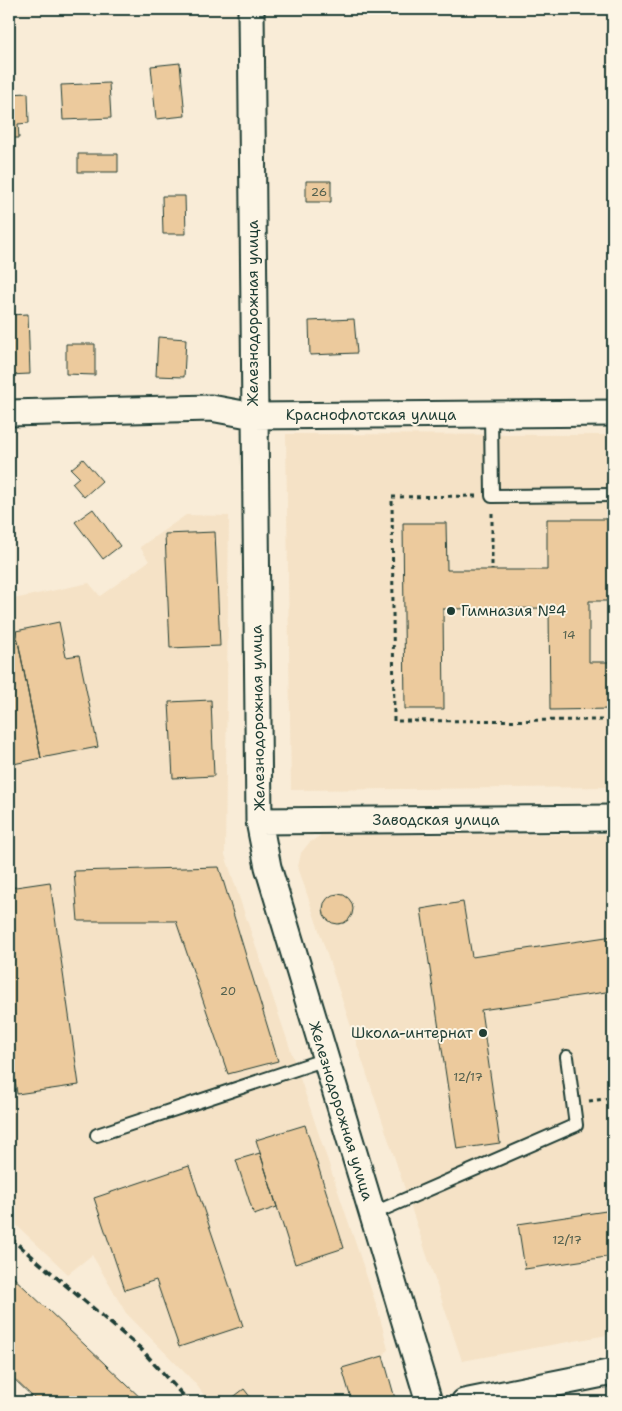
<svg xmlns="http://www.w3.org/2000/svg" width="622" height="1411" viewBox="0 0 622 1411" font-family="'Shantell Sans',sans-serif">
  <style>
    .built { fill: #f5e2c6 }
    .building { fill: #ecca9d; stroke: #1f3d34 }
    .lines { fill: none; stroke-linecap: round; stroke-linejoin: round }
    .service-casing { stroke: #1f3d34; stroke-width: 16 }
    .minor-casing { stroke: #1f3d34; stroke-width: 29 }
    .path { stroke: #1f3d34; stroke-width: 3; stroke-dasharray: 4 4; stroke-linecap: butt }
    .service { stroke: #fcf5e5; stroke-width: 12 }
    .minor { stroke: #fcf5e5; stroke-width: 25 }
    .rail { stroke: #1f3d34; stroke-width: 4; stroke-dasharray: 8 4; stroke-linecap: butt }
    .poi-dot { fill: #1f3d34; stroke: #fcf5e5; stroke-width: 2 }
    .labels { text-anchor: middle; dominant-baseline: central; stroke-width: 4; stroke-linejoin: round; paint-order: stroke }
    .number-label { font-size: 12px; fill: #52604e }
    .street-label { font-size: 15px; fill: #1f3d34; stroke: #fcf5e5 }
    .poi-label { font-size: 15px; fill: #1f3d34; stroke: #fcf5e5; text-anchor: start }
  </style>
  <rect width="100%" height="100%" fill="#f9ecd7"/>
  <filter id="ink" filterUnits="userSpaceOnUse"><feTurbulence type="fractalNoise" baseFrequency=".02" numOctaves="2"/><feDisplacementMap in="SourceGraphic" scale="10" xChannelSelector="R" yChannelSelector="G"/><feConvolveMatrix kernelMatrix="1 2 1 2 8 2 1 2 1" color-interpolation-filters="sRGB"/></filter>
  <g filter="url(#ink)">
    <path class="built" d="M286,434L613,435V787L291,790Z
      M186,515L229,516L225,855L378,1310L388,1349L383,1357L396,1402H209L195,1383L126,1313L92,1255L68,1274L9,1218V600L89,583L100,596L149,561L140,547Z
      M613,834V1334L462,1361L298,867L301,853L309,843L321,835Z"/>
    <path class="building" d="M180,63L185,116L156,119L151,66Z
      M109,83L111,118L63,120L61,85Z
      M28,93L29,123L18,124L19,138H9V94Z
      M78,154H118V172H78Z
      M306,181H331V202H306Z
      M162,196H185L186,234H163Z
      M28,314L30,374L9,375V315Z
      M354,319L357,353L310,355L309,321Z
      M158,337L186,339L184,377L156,376Z
      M66,344H95V375L66,374Z
      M83,459L102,481L84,497L72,483L79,477L71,469Z
      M93,509L120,546L103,559L75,522Z
      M547,519H613V601H589V662H613V709L550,710L549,608L443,609L444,709H405L403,523H446L447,570H547Z
      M215,532L220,646L170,648L165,534Z
      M59,622L66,657L79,655L98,747L41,758L16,631Z
      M16,631L41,758L9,765V632Z
      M211,700L214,776L173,778L169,702Z
      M219,867L278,1061L228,1074L176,921H78L74,871Z
      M50,882L79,1085L17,1094L9,1038V888Z
      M323 909a15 15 0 1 1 30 0a15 15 0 1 1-30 0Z
      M463,902L472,957L613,936V991L481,1010L500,1143L457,1149L421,909Z
      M305,1125L344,1248L295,1264L256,1140Z
      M260,1153L277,1207L254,1215L236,1160Z
      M189,1166L243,1326L179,1347L156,1280L125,1290L94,1198Z
      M613,1210V1256L525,1269L518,1224Z
      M9,1273L145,1402H38L9,1374Z
      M383,1356L396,1402H352L342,1368Z
      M244,1389L254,1402H227Z
      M9,1393L19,1402H9Z"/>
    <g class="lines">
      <defs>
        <path id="service" d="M491,414L492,496L613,495
          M97,1135L326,1059
          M372,1214L576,1125L567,1057"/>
        <path id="minor" d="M251,9L259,821L268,867L429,1402
          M9,413L211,408L254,416L613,413
          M259,821L613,818
          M464,1402L613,1372"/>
      </defs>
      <use href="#service" class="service-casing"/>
      <use href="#minor" class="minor-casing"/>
      <path class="path" d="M476,496L392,497L394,721L613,720
        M492,513V570
        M589,1101L613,1098"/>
      <use href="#service" class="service"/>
      <use href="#minor" class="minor"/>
      <path class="rail" d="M9,1237L140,1348L189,1402"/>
    </g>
  </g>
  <g class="poi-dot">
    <circle cx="451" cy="611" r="5"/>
    <circle cx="483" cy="1033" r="5"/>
  </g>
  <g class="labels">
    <g class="number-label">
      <text x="319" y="192">26</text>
      <text x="569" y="635">14</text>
      <text x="228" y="991">20</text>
      <text x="468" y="1077">12/17</text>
      <text x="567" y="1240">12/17</text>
    </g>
    <g class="street-label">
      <text transform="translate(253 313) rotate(-90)">Железнодорожная улица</text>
      <text x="371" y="415">Краснофлотская улица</text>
      <text transform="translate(258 718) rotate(-91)">Железнодорожная улица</text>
      <text x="436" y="820">Заводская улица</text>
      <text transform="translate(341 1111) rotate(73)">Железнодорожная улица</text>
    </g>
    <g class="poi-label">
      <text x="461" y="611">Гимназия №4</text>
      <text x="473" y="1033" text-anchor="end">Школа-интернат</text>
    </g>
  </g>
  <rect width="622" height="1411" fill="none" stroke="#fcf5e5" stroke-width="30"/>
  <rect x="15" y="15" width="592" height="1381" fill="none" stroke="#1f3d34" stroke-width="2" filter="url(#ink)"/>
</svg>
